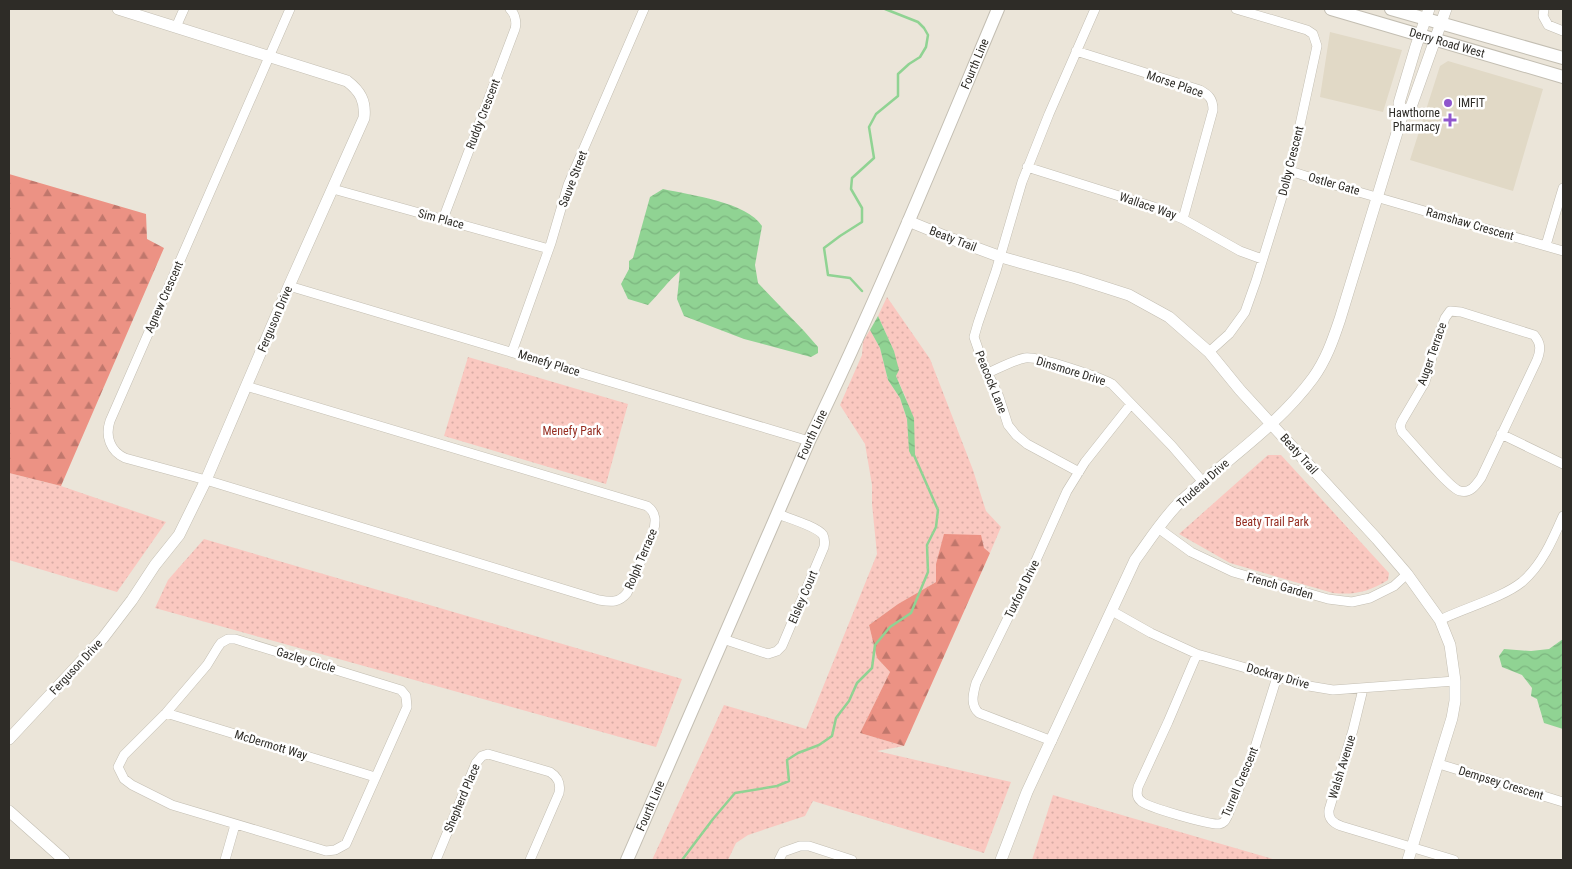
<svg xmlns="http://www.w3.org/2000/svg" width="1572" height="869" viewBox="0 0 1572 869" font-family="'Roboto Condensed',sans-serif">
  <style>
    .built { fill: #e1d9c6 }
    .green { fill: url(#green-dots) }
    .forest { fill: url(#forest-firs) }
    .water { fill: url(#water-waves) }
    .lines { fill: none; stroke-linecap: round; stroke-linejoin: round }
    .stream { stroke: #90d393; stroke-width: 2.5 }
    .minor-casing { stroke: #c3beb2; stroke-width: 10 }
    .tertiary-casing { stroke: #c3beb2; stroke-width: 12 }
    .secondary-casing { stroke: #c3beb2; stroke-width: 14 }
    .minor { stroke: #fff; stroke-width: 9 }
    .tertiary { stroke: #fff; stroke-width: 11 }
    .secondary { stroke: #fff; stroke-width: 12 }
    .poi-dot { fill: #8f56cd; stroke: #fff; stroke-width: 2 }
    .labels { text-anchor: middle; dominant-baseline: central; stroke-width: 5; stroke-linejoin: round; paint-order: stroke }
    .street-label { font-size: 12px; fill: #2e2c27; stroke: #fff }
    .poi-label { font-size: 12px; fill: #2e2c27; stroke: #fff; text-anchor: start }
    .park-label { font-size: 12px; fill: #952d21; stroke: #fff }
  </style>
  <defs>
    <pattern id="green-dots" width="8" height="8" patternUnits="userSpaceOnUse" patternTransform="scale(1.25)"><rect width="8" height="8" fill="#fac8c0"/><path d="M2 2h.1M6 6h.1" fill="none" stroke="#d7aca5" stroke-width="1.8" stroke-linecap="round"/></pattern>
    <pattern id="forest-firs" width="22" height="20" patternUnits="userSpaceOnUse" patternTransform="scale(1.25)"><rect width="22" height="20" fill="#ec9284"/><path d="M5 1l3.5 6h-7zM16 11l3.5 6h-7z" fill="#c0776c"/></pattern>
    <pattern id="water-waves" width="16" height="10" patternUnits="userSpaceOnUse" patternTransform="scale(1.25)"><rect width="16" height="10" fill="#90d393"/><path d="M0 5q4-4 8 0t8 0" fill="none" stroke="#7cb57f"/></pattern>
  </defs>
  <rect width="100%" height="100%" fill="#ebe5d9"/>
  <path class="built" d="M1330,32L1402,50L1383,112L1320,97Z
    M1448,61L1543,89L1513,191L1410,160L1440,66Z"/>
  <path class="green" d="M887,297L930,359L973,470L986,511L1001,527L990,553L984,549L936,564V582L898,604L869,625L877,658L890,672L860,733L904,746L877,751L1011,782L984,853L813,801L805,816L748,835L736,843L728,860H652L724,705L806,729L877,554L872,504V485L865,444L840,405L862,355L863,341L870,330L880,348L888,380L900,398L907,419L909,451L906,398L896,376L894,351L878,316Z
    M468,357L628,404L606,484L444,436Z
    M1268,455H1281L1389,573L1388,580C1368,592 1356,595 1333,593L1230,563L1179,534Z
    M9,473L61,486L166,522L117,592L9,560Z
    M204,539L682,679L656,747L155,608L168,580Z
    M1053,795L1276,860H1032Z"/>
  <path class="forest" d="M9,174L146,214L147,239L164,248L61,486L9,473Z
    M944,534L981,535L984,548L990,553L904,746L860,733L890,672L877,658L869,625L898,604L936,582V564Z"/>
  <path class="water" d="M663,189C690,195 747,202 762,226L755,265L758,283L804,331L818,347V353L811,357L744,339L684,316L677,299L680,271C668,281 659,294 648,305L628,299L621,284L629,269V261L633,258L650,197Z
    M878,316L894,351L899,370L896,376L914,418L915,454L912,457L909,451L907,419L900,398L888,380L880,348L870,330Z
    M1563,639V729L1544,723L1537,699L1531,696L1532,688L1522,675L1502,667L1499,656L1504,649L1531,651L1549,649Z"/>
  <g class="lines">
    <path class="stream" d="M862,291L850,278L828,275L824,248L840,236L862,222V208L851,189L852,178L874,158L869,127L876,114L898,96V74L909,64L920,57L926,47L928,35L924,28L918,22L885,9
      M682,860L713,819L735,793L777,786L789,781L787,760L798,753L819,745L832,736L836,718L849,701L857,683L872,668L875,645L890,627L911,613L928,572L927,545L936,527L938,510L913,453"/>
    <defs>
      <path id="minor" d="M1544,9L1543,16L1548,25L1563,31
        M176,27L184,9
        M1076,51L1200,90C1209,95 1213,99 1213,110L1183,219
        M1027,167L1154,207L1183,219L1240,251L1262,259
        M1290,171L1331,184L1563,251
        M333,189L549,249
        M443,219L515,29C517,22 515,14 510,9
        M1546,245L1563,188
        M289,286L809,441
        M1450,311L1461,312L1534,335C1541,343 1541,350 1537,360L1481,478C1476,485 1470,494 1460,491C1450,489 1411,441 1402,432L1400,426L1402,421L1425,382L1436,343L1445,318Z
        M512,352L551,243L568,185L644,9
        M1209,352L1229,334L1245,312L1256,281L1290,171L1317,46L1313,34L1307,30L1236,9
        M988,373C999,368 1014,360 1025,358C1038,356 1099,377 1112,384L1172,446L1203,482
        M246,386L647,506C657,513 656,522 653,533L627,593C619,603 611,602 599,600L206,480L125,458C110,451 105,436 110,421L290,9
        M1501,434L1563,464
        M1079,472L1027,444L1016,435L1008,425L999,397L983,363L974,337L978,323L996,271L1022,182L1049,114L1095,9
        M1158,528L1191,552L1233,572L1328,599L1352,602L1370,598L1394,586L1407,574
        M1112,611L1151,633L1197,654L1309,686L1333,690L1455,681
        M1440,620C1464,608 1502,598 1522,582C1542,565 1553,539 1563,516
        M228,639H235L401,690L406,696L407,707L346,844L335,850L326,851L172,805L132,785L124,779L118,767L124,755L166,713L207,665L218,647L221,643Z
        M723,639L768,654L777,651L782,646L824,547C825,542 825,539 823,535C818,527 788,518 778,514
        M1197,654L1168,722L1138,787C1137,792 1136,797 1141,801C1146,807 1210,825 1219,824C1224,823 1225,821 1227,817L1252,757L1277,677
        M1363,689L1353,730L1329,810C1328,819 1333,823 1341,826L1454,860
        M166,713L375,777
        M1052,741L979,713C970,705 973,694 976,683L1033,567L1067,491L1085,462L1131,404
        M1439,764L1563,802
        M225,860L235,825
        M436,860L476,763L482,756L488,754L550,772C558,777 561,783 559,793L530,860
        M779,860L783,852L800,846H809L852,860"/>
      <path id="tertiary" d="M1403,113L1411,107L1446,9
        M908,221L952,239L1001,257L1076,278L1129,295L1169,317L1209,352L1240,390L1377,539L1407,574L1440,620L1450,645L1455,681V701L1452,718L1408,860
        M9,739L103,638L132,600L155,565L179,535L206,480L289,286L364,118C366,101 360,91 347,81L118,9
        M9,811L64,860
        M1001,860L1027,792L1135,560C1149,541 1162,520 1179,503C1224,461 1277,427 1313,378C1326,360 1333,340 1340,319L1403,113L1399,103L1416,46L1429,9"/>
      <g id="secondary">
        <path id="s1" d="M1331,9L1563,77"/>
        <path d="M1391,9L1563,58"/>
        <path id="s2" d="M627,860L809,441C878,299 937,154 998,9"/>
      </g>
    </defs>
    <use href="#minor" class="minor-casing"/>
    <use href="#tertiary" class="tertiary-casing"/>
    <use href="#secondary" class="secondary-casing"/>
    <use href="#minor" class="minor"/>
    <use href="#tertiary" class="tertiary"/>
    <use href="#secondary" class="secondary"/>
  </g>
  <g class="poi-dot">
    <circle cx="1448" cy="103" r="5"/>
    <path d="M1447.5 112.5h5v5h5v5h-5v5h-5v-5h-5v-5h5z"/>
  </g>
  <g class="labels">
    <g class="street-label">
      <text stroke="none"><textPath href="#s1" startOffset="121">Derry Road West</textPath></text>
      <text stroke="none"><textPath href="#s2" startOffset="869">Fourth Line</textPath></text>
      <text transform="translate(1175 84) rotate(19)">Morse Place</text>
      <text transform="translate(483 114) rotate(-69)">Ruddy Crescent</text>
      <text transform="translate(1291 161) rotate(-76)">Dolby Crescent</text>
      <text transform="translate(573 179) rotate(-69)">Sauve Street</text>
      <text transform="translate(1334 184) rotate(16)">Ostler Gate</text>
      <text transform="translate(1148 206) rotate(19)">Wallace Way</text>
      <text transform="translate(441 219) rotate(15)">Sim Place</text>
      <text transform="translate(1470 224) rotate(16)">Ramshaw Crescent</text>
      <text transform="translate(953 239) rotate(21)">Beaty Trail</text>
      <text transform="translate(164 297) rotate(-66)">Agnew Crescent</text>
      <text transform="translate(275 319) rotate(-67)">Ferguson Drive</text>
      <text transform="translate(1432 354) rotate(-71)">Auger Terrace</text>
      <text transform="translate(549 363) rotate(17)">Menefy Place</text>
      <text transform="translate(1071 371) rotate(17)">Dinsmore Drive</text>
      <text transform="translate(991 382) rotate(68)">Peacock Lane</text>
      <text stroke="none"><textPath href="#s2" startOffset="464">Fourth Line</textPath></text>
      <text transform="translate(1299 454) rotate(48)">Beaty Trail</text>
      <text transform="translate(1203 483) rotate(-42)">Trudeau Drive</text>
      <text transform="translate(641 559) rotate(-67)">Rolph Terrace</text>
      <text transform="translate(1280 586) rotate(16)">French Garden</text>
      <text transform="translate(1022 589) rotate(-64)">Tuxford Drive</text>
      <text transform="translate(803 597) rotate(-67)">Elsley Court</text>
      <text transform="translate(306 660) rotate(17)">Gazley Circle</text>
      <text transform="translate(76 667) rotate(-47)">Ferguson Drive</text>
      <text transform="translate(1278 676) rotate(16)">Dockray Drive</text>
      <text transform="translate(271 745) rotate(17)">McDermott Way</text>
      <text transform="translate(1342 767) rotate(-73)">Walsh Avenue</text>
      <text transform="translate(1240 782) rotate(-67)">Turrell Crescent</text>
      <text transform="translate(1501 783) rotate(17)">Dempsey Crescent</text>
      <text transform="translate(462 798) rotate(-67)">Shepherd Place</text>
      <text stroke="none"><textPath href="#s2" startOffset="59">Fourth Line</textPath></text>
    </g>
    <g class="poi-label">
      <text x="1458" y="103">IMFIT</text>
      <text x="1440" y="113" text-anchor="end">Hawthorne<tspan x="1440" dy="14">Pharmacy</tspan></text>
    </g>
    <g class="park-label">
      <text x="572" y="431">Menefy Park</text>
      <text x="1272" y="522">Beaty Trail Park</text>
    </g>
  </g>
  <rect width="1572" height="869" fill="none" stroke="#2e2c27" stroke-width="20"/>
</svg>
